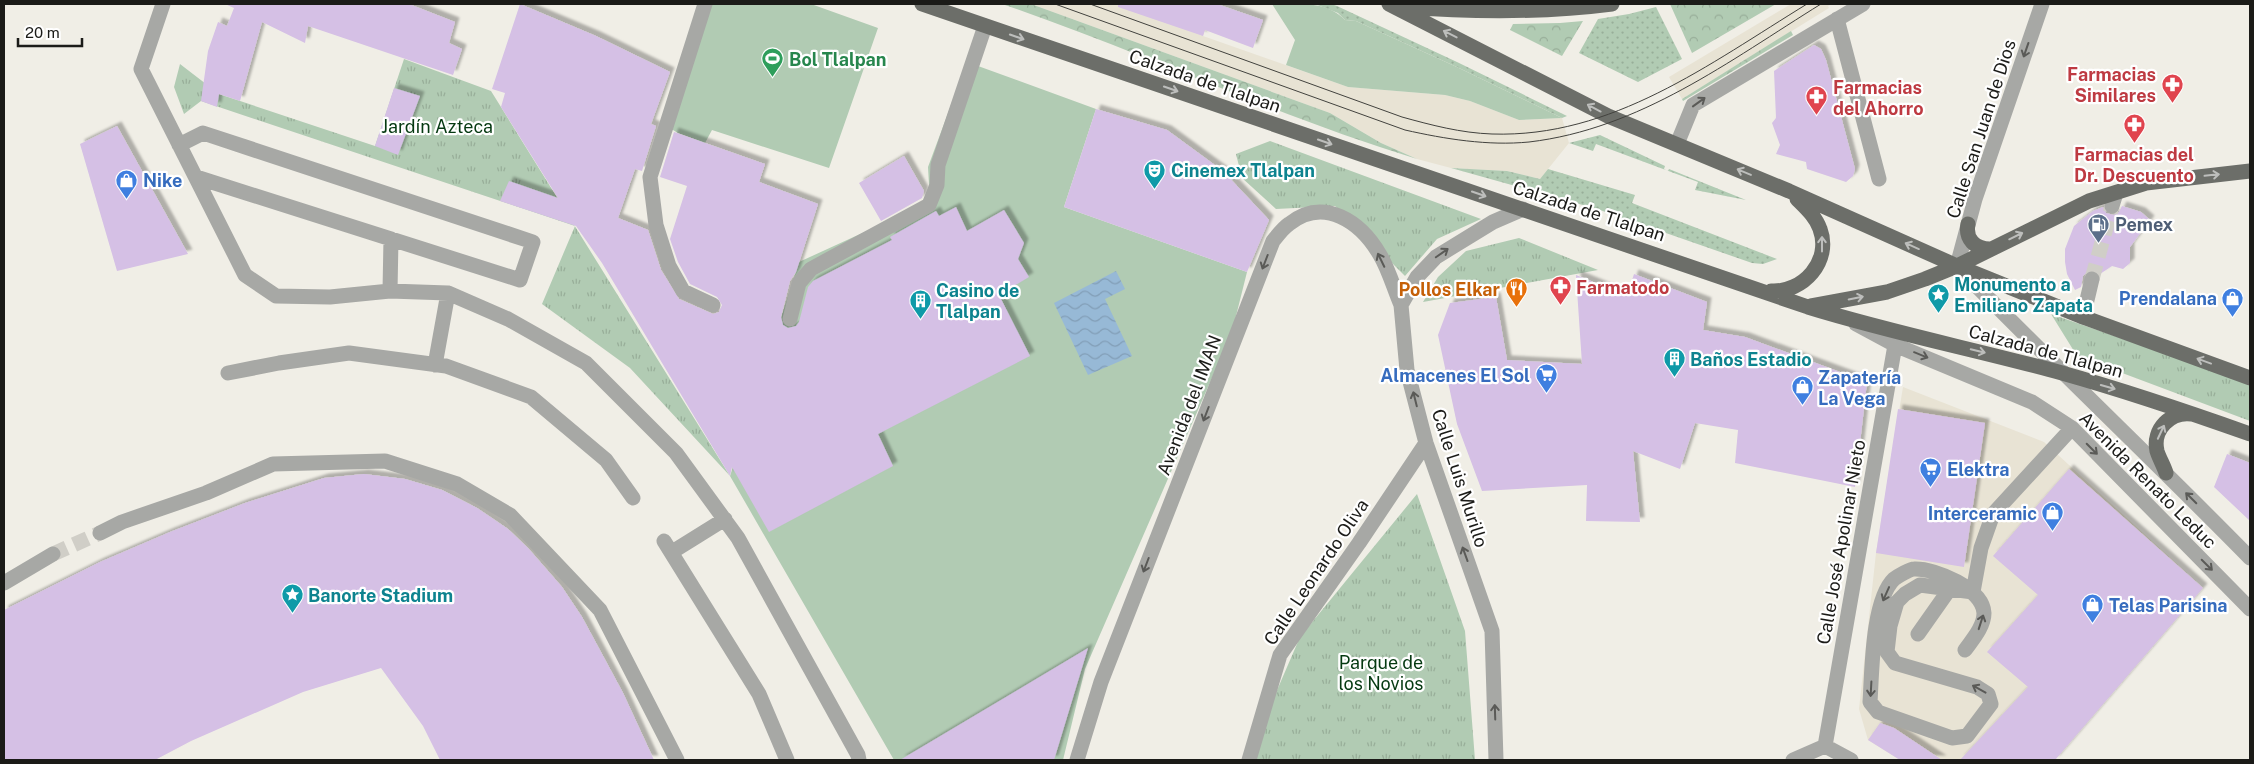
<svg xmlns="http://www.w3.org/2000/svg" width="2254" height="764" viewBox="0 0 2254 764" font-family="'Public Sans',sans-serif">
  <style>
    .built { fill: #e8e3d4 }
    .grass { fill: url(#grass-dots) }
    .forest { fill: url(#forest-crowns) }
    .park { fill: url(#park-tufts) }
    .garden { fill: #b1cbb3 }
    .water { fill: url(#water-waves) }
    .building { fill: #d5c0e5; filter: url(#shadow) }
    .lines { fill: none; stroke-linecap: round; stroke-linejoin: round }
    .minor-tunnel { stroke: #d0cec7; stroke-width: 15; stroke-dasharray: 15 8; stroke-linecap: butt }
    .minor { stroke: #a7a8a5; stroke-width: 15 }
    .major { stroke: #6c6e69; stroke-width: 15 }
    .tram { stroke: #42423e; stroke-width: 1 }
    .oneway { stroke: #bdbebc }
    .oneway2 { stroke: #5a5a57 }
    .labels { text-anchor: middle; dominant-baseline: central; stroke-width: 4.5; stroke-linejoin: round; paint-order: stroke }
    .leisure-label { font-size: 18px; font-weight: bold; fill: #27864d; stroke: #fff; text-anchor: start }
    .health-label { font-size: 18px; font-weight: bold; fill: #be3a42; stroke: #fff; text-anchor: start }
    .street-label { font-size: 18px; fill: #1b1b18; stroke: #fff }
    .park-label { font-size: 18px; fill: #053911; stroke: #fff }
    .culture-label { font-size: 18px; font-weight: bold; fill: #0d838f; stroke: #fff; text-anchor: start }
    .shop-label { font-size: 18px; font-weight: bold; fill: #366cbe; stroke: #fff; text-anchor: start }
    .service-label { font-size: 18px; font-weight: bold; fill: #4e5e75; stroke: #fff; text-anchor: start }
    .food-label { font-size: 18px; font-weight: bold; fill: #c56008; stroke: #fff; text-anchor: end }
  </style>
  <defs>
    <pattern id="grass-dots" width="8" height="8" patternUnits="userSpaceOnUse" patternTransform="scale(1.25)"><rect width="8" height="8" fill="#b1cbb3"/><path d="M2 2h.1M6 6h.1" fill="none" stroke="#98ae99" stroke-width="1.8" stroke-linecap="round"/></pattern>
    <pattern id="forest-crowns" width="20" height="18" patternUnits="userSpaceOnUse" patternTransform="scale(1.25)"><rect width="20" height="18" fill="#b1cbb3"/><path d="M2 6a3 3 0 1 1 6 0M12 15a3 3 0 1 1 6 0" fill="none" stroke="#98ae99"/></pattern>
    <pattern id="park-tufts" width="24" height="20" patternUnits="userSpaceOnUse" patternTransform="scale(1.25)"><rect width="24" height="20" fill="#b1cbb3"/><path d="M3 7l-1-3M5 7V3M7 7l1-3M15 17l-1-3M17 17v-4M19 17l1-3" fill="none" stroke="#98ae99"/></pattern>
    <pattern id="water-waves" width="16" height="10" patternUnits="userSpaceOnUse" patternTransform="scale(1.25)"><rect width="16" height="10" fill="#97b9d6"/><path d="M0 5q4-4 8 0t8 0" fill="none" stroke="#829eb7"/></pattern>
    <filter id="shadow"><feDropShadow dx="4.5" dy="-4.5" stdDeviation="1" flood-color="#0004"/></filter>
  </defs>
  <rect width="100%" height="100%" fill="#f0eee6"/>
  <path class="built" d="M1031,4H1214L1203,36L1348,87L1445,95L1470,101L1519,120L1562,118L1569,143L1540,179L1507,171L1451,168L1417,159L1381,143L1330,113Z
    M1791,4H1832L1828,6L1829,8L1682,99L1669,77Z
    M1903,387L2044,442L2203,588L2055,760H1900L1868,740L1859,709L1876,553Z"/>
  <path class="grass" d="M1315,4H1331L1337,6L1457,62L1567,116L1562,118L1459,68L1356,21L1345,20L1338,13Z
    M1656,7L1682,59L1638,82L1579,53L1598,19L1629,14Z
    M1600,135L1665,166L1664,169L1668,171L1669,169L1746,200L1695,190L1698,182L1596,144L1593,151L1569,143Z
    M1451,168L1507,171L1540,179L1548,169L1635,195L1632,203L1777,259L1763,264L1752,263L1597,209Z"/>
  <path class="forest" d="M1002,4H1031L1330,113L1381,143L1417,159C1276,116 1142,52 1002,4Z
    M1670,4H1776L1692,53Z
    M1583,21L1562,56L1510,30L1513,24L1560,23Z
    M1791,31L1793,35L1683,101L1682,99Z"/>
  <path class="park" d="M404,59L491,91L730,476L630,368L542,304L575,226L201,101L184,114L174,87L180,64L219,94L375,146Z
    M1270,141L1481,219L1437,239L1405,276L1335,206L1276,209L1242,178L1236,154Z
    M1519,238L1598,270L1423,302L1438,277L1466,251Z
    M2051,314L2250,383V421L2077,356Z
    M1417,494L1465,631L1475,760H1247L1300,637Z"/>
  <path class="garden" d="M710,4H811L878,28L829,168L712,130L705,143L678,133L668,127Z
    M1272,4C1298,4 1326,0 1345,20L1356,21L1459,68L1562,118L1519,120L1470,101L1445,95L1348,87L1286,65L1295,40Z
    M967,62L1096,109L1064,207L1247,272L1232,332L1085,669L1063,760H894L730,476L799,262L930,202L928,167Z"/>
  <path class="water" d="M1116,271L1125,289L1105,299L1132,356L1088,375L1054,303Z"/>
  <path class="building" d="M225,4H409L455,22L449,43L462,49L453,75L308,26L305,43L262,22L240,101L219,94L217,107L201,101L208,51L218,22L227,26L234,8Z
    M520,4L596,36L670,72L651,124L656,126L642,171L635,169L618,218L648,230L661,270L679,299L713,314L719,312L722,305L717,297L690,284L678,262L670,239L687,186L660,177L674,132L765,164L759,182L818,204L796,272L790,281L781,317L783,325L788,328L796,326L799,322L808,287L813,281L892,240L890,237L936,211L939,216L956,207L967,231L1004,210L1024,243L1018,259L1029,277L999,295L1030,356L878,434L893,466L769,532L732,467L730,476L602,263L576,226L500,201L509,181L558,198L501,107L505,93L492,89Z
    M1118,4H1217L1263,20L1253,48L1205,30L1203,36L1118,7Z
    M1814,45L1821,49L1826,60L1855,169L1853,176L1846,182L1807,169L1806,162L1776,154L1780,145L1772,123L1776,118L1774,71Z
    M394,88L420,96L398,155L375,146Z
    M1096,109L1167,130L1223,171L1269,220L1247,272L1064,207Z
    M117,126L188,254L117,271L80,144Z
    M904,156L924,191L922,198L881,221L859,183Z
    M2122,206L2141,212L2150,220L2130,247V263L2123,269L2112,266L2100,274L2095,270H2089L2083,276L2081,287L2075,290L2067,274L2065,262V249L2074,226L2093,211L2103,207L2106,213L2114,215L2119,212Z
    M1634,274L1707,302L1703,330L1745,337L1867,382L1855,487L1735,463L1738,430L1695,423L1680,469L1633,451L1640,522L1586,521L1587,485L1482,491L1457,424L1438,335L1450,303L1496,297L1507,360L1582,364L1576,275L1627,296Z
    M1898,409L1985,423L1964,567L1876,553Z
    M2227,454L2250,463V521L2214,487Z
    M2069,469L2203,588L2055,760H1960L2028,687L1987,652L2038,595L1993,556Z
    M364,474L405,479L442,490L477,508L508,529L528,548L562,587L582,617L623,693L654,760H440L423,726L381,668L303,692L191,741L155,760H4V610L100,562L170,532L245,503L324,478Z
    M1088,648L1054,760H900L1016,691Z
    M1880,723L1894,728L1942,760H1900L1868,740Z"/>
  <g class="lines">
    <path class="minor-tunnel" d="M2092,279L2112,206
      M53,554L100,533"/>
    <path class="minor" d="M163,4L141,69L245,275L276,296L330,297L390,291L448,293L508,319L586,363L676,453L738,538L858,755L859,760
      M705,4L650,177L656,225L669,266L683,291L713,305
      M2042,4L1975,199L1957,266C2053,365 2153,459 2250,558
      M1837,19L1879,179
      M1677,144L1693,105L1863,4
      M179,145L203,133L533,242L520,280L196,177
      M2112,206L2116,193
      M390,291L391,239
      M2083,317L2092,279
      M790,319L799,283L811,269L929,205L937,185L938,165L985,26
      M1856,324L1895,345L2032,402L2072,428L2250,609
      M435,365L448,293
      M228,373L279,363L349,353L446,366L531,397L606,460L633,498
      M100,533L122,522L206,493L273,464L385,461L457,484L510,515L600,610L677,760
      M664,541L759,694L787,760
      M672,552L725,519
      M4,583L53,554
      M1973,592L1981,548L1993,514L2072,428
      M1918,634L1949,590
      M1965,650C1972,640 1984,627 1984,613C1983,589 1936,568 1914,569C1910,569 1898,576 1894,579C1872,600 1872,672 1870,702L1878,712L1952,738L1967,736L1991,704L1988,694L1977,687L1895,663L1887,652L1890,626L1897,602L1905,594L1920,585L1973,592
      M1825,746L1851,760
      M1077,760L1101,682L1273,241C1278,235 1283,228 1289,224C1324,196 1361,222 1380,255C1389,270 1394,289 1401,305
      M1249,760L1280,655L1359,543L1426,443
      M1496,760L1492,631L1426,443L1407,370L1401,305L1417,277L1436,257L1493,222L1523,209
      M1793,760L1825,746L1895,345"/>
    <path class="major" d="M922,4L1808,307C1892,333 1978,350 2062,373C2126,391 2188,412 2250,434
      M1389,4L1608,116L1789,191L1957,266L2083,317L2250,378
      M1403,7C1473,12 1543,13 1612,4
      M1968,224C1965,239 1975,249 1990,249
      M1771,291C1803,293 1832,261 1820,229C1816,217 1806,208 1797,199
      M1811,306L1887,292L1925,279L1957,266L2089,201L2146,183L2250,171
      M2166,473C2164,466 2159,458 2157,451C2152,429 2171,411 2192,414"/>
    <path class="tram" d="M1055,4L1405,130C1445,139 1488,146 1529,142C1640,129 1729,61 1821,4
      M1090,4L1402,117C1431,125 1461,133 1492,134C1612,138 1709,64 1807,4"/>
  </g>
  <defs><path id="oneway-shaft" d="M-6 0H5M1.5-3L5.5 0L1.5 3" fill="none" stroke-width="1.6" stroke-linecap="round" stroke-linejoin="round" transform="scale(1.25)"/></defs>
  <g class="oneway">
    <use href="#oneway-shaft" transform="translate(1450 34) rotate(-153)"/>
    <use href="#oneway-shaft" transform="translate(1017 37) rotate(19)"/>
    <use href="#oneway-shaft" transform="translate(1171 89) rotate(19)"/>
    <use href="#oneway-shaft" transform="translate(1594 108) rotate(-152)"/>
    <use href="#oneway-shaft" transform="translate(1325 142) rotate(19)"/>
    <use href="#oneway-shaft" transform="translate(1744 172) rotate(-157)"/>
    <use href="#oneway-shaft" transform="translate(2212 175) rotate(-6)"/>
    <use href="#oneway-shaft" transform="translate(1479 194) rotate(19)"/>
    <use href="#oneway-shaft" transform="translate(2016 236) rotate(-26)"/>
    <use href="#oneway-shaft" transform="translate(1822 244) rotate(-90)"/>
    <use href="#oneway-shaft" transform="translate(1912 246) rotate(-156)"/>
    <use href="#oneway-shaft" transform="translate(1856 298) rotate(-11)"/>
    <use href="#oneway-shaft" transform="translate(1978 351) rotate(14)"/>
    <use href="#oneway-shaft" transform="translate(2204 361) rotate(-160)"/>
    <use href="#oneway-shaft" transform="translate(2108 387) rotate(16)"/>
    <use href="#oneway-shaft" transform="translate(2161 432) rotate(-65)"/>
  </g>
  <g class="oneway2">
    <use href="#oneway-shaft" transform="translate(2026 50) rotate(109)"/>
    <use href="#oneway-shaft" transform="translate(1699 102) rotate(-36)"/>
    <use href="#oneway-shaft" transform="translate(1442 253) rotate(-35)"/>
    <use href="#oneway-shaft" transform="translate(1381 260) rotate(-116)"/>
    <use href="#oneway-shaft" transform="translate(1265 262) rotate(111)"/>
    <use href="#oneway-shaft" transform="translate(1921 355) rotate(22)"/>
    <use href="#oneway-shaft" transform="translate(1415 399) rotate(-104)"/>
    <use href="#oneway-shaft" transform="translate(1206 414) rotate(111)"/>
    <use href="#oneway-shaft" transform="translate(2092 449) rotate(45)"/>
    <use href="#oneway-shaft" transform="translate(2191 498) rotate(-135)"/>
    <use href="#oneway-shaft" transform="translate(1465 554) rotate(-110)"/>
    <use href="#oneway-shaft" transform="translate(1146 565) rotate(111)"/>
    <use href="#oneway-shaft" transform="translate(2207 565) rotate(45)"/>
    <use href="#oneway-shaft" transform="translate(1886 594) rotate(114)"/>
    <use href="#oneway-shaft" transform="translate(1981 622) rotate(-72)"/>
    <use href="#oneway-shaft" transform="translate(1871 689) rotate(93)"/>
    <use href="#oneway-shaft" transform="translate(1979 689) rotate(-151)"/>
    <use href="#oneway-shaft" transform="translate(1495 712) rotate(-92)"/>
  </g>
  <defs>
    <symbol id="stadium-pin" viewBox="-11 -11 22 30"><path d="M0 17L-7.5 6A9.5 9.5 0 1 1 7.5 6Z" fill="#2e9e5b" stroke="#fff"/><path d="M0-5a6.5 5 0 1 0 0 10a6.5 5 0 1 0 0-10ZM-3.5-1.8h7v3.6h-7Z" fill="#fff"/></symbol>
    <symbol id="pharmacy-pin" viewBox="-11 -11 22 30"><path d="M0 17L-7.5 6A9.5 9.5 0 1 1 7.5 6Z" fill="#e0444e" stroke="#fff"/><path d="M-2-6h4v4h4v4h-4v4h-4v-4h-4v-4h4Z" fill="#fff"/></symbol>
    <symbol id="theatre-pin" viewBox="-11 -11 22 30"><path d="M0 17L-7.5 6A9.5 9.5 0 1 1 7.5 6Z" fill="#0f9aa8" stroke="#fff"/><path d="M-5-5.5Q0-4 5-5.5V0Q5 5 0 6Q-5 5-5 0ZM-3.3-2.5H-1v1.5H-3.3ZM1-2.5H3.3v1.5H1ZM-2.8 1Q0 5.5 2.8 1Z" fill="#fff"/></symbol>
    <symbol id="shop-pin" viewBox="-11 -11 22 30"><path d="M0 17L-7.5 6A9.5 9.5 0 1 1 7.5 6Z" fill="#3f7fe0" stroke="#fff"/><path d="M-5-2.5h2.3a2.7 3.5 0 0 1 5.4 0H5L5.5 6h-11ZM-1.5-2.5h3a1.5 2.3 0 0 0-3 0Z" fill="#fff"/></symbol>
    <symbol id="fuel-pin" viewBox="-11 -11 22 30"><path d="M0 17L-7.5 6A9.5 9.5 0 1 1 7.5 6Z" fill="#5c6f8a" stroke="#fff"/><path d="M-5.5-6h7V0h2V4h1.3V-2.5L3-4.5l.8-.8L6-3V5H2.5V1h-1V6h-7ZM-4.2-4.7v3.2H.2V-4.7Z" fill="#fff"/></symbol>
    <symbol id="restaurant-pin" viewBox="-11 -11 22 30"><path d="M0 17L-7.5 6A9.5 9.5 0 1 1 7.5 6Z" fill="#e8710a" stroke="#fff"/><path d="M-5-6h1v4h1v-4h1v4h1v-4h1v5L-1.5 .5V6h-2V.5L-5-1ZM5-6V6H3V1.5H1.5Q1.5-4 5-6Z" fill="#fff"/></symbol>
    <symbol id="sight-pin" viewBox="-11 -11 22 30"><path d="M0 17L-7.5 6A9.5 9.5 0 1 1 7.5 6Z" fill="#0f9aa8" stroke="#fff"/><path d="M0-6L1.8-2.2L6-1.7L2.9 1.2L3.7 5.4L0 3.3L-3.7 5.4L-2.9 1.2L-6-1.7L-1.8-2.2Z" fill="#fff"/></symbol>
    <symbol id="building-pin" viewBox="-11 -11 22 30"><path d="M0 17L-7.5 6A9.5 9.5 0 1 1 7.5 6Z" fill="#0f9aa8" stroke="#fff"/><path d="M-4-6H4V6H1V3H-1V6H-4ZM-2.5-4.3h1.7v1.8h-1.7ZM.8-4.3h1.7v1.8H.8ZM-2.5-1h1.7V.8h-1.7ZM.8-1h1.7V.8H.8Z" fill="#fff"/></symbol>
    <symbol id="supermarket-pin" viewBox="-11 -11 22 30"><path d="M0 17L-7.5 6A9.5 9.5 0 1 1 7.5 6Z" fill="#3f7fe0" stroke="#fff"/><path d="M-6-5.5h2.5l.6 2H6L4.5 2H-2.5L-4.4-4H-6ZM-1.5 3.2a1.3 1.3 0 1 0 .1 0ZM3 3.2a1.3 1.3 0 1 0 .1 0Z" fill="#fff"/></symbol>
  </defs>
  <g fill-rule="evenodd">
    <use href="#stadium-pin" x="760" y="46" width="25" height="34"/>
    <use href="#pharmacy-pin" x="2160" y="72" width="25" height="34"/>
    <use href="#pharmacy-pin" x="1804" y="84" width="25" height="34"/>
    <use href="#pharmacy-pin" x="2122" y="112" width="25" height="34"/>
    <use href="#theatre-pin" x="1142" y="158" width="25" height="34"/>
    <use href="#shop-pin" x="114" y="168" width="25" height="34"/>
    <use href="#fuel-pin" x="2086" y="212" width="25" height="34"/>
    <use href="#pharmacy-pin" x="1548" y="274" width="25" height="34"/>
    <use href="#restaurant-pin" x="1504" y="276" width="25" height="34"/>
    <use href="#sight-pin" x="1926" y="282" width="25" height="34"/>
    <use href="#shop-pin" x="2220" y="286" width="25" height="34"/>
    <use href="#building-pin" x="908" y="288" width="25" height="34"/>
    <use href="#building-pin" x="1662" y="346" width="25" height="34"/>
    <use href="#supermarket-pin" x="1534" y="362" width="25" height="34"/>
    <use href="#shop-pin" x="1790" y="374" width="25" height="34"/>
    <use href="#supermarket-pin" x="1918" y="456" width="25" height="34"/>
    <use href="#shop-pin" x="2040" y="500" width="25" height="34"/>
    <use href="#sight-pin" x="280" y="582" width="25" height="34"/>
    <use href="#shop-pin" x="2080" y="592" width="25" height="34"/>
  </g>
  <g class="labels">
    <g class="leisure-label">
      <text x="789" y="59">Bol Tlalpan</text>
    </g>
    <g class="health-label">
      <text x="2156" y="74" text-anchor="end">Farmacias<tspan x="2156" dy="21">Similares</tspan></text>
      <text x="1833" y="87">Farmacias<tspan x="1833" dy="21">del Ahorro</tspan></text>
      <text x="2134" y="154" text-anchor="middle">Farmacias del<tspan x="2134" dy="21">Dr. Descuento</tspan></text>
      <text x="1576" y="287">Farmatodo</text>
    </g>
    <g class="street-label">
      <text transform="translate(1205 81) rotate(19)">Calzada de Tlalpan</text>
      <text transform="translate(1981 129) rotate(-72)">Calle San Juan de Dios</text>
      <text transform="translate(1589 211) rotate(18)">Calzada de Tlalpan</text>
      <text transform="translate(2046 351) rotate(15)">Calzada de Tlalpan</text>
      <text transform="translate(1189 405) rotate(-69)">Avenida del IMAN</text>
      <text transform="translate(1460 478) rotate(72)">Calle Luis Murillo</text>
      <text transform="translate(2148 480) rotate(45)">Avenida Renato Leduc</text>
      <text transform="translate(1841 542) rotate(-80)">Calle José Apolinar Nieto</text>
      <text transform="translate(1316 572) rotate(-56)">Calle Leonardo Oliva</text>
    </g>
    <g class="park-label">
      <text x="437" y="126">Jardín Azteca</text>
      <text x="1381" y="662">Parque de<tspan x="1381" dy="21">los Novios</tspan></text>
    </g>
    <g class="culture-label">
      <text x="1171" y="170">Cinemex Tlalpan</text>
      <text x="1954" y="284">Monumento a<tspan x="1954" dy="21">Emiliano Zapata</tspan></text>
      <text x="936" y="290">Casino de<tspan x="936" dy="21">Tlalpan</tspan></text>
      <text x="1690" y="359">Baños Estadio</text>
      <text x="308" y="595">Banorte Stadium</text>
    </g>
    <g class="shop-label">
      <text x="143" y="180">Nike</text>
      <text x="2217" y="298" text-anchor="end">Prendalana</text>
      <text x="1530" y="375" text-anchor="end">Almacenes El Sol</text>
      <text x="1818" y="377">Zapatería<tspan x="1818" dy="21">La Vega</tspan></text>
      <text x="1947" y="469">Elektra</text>
      <text x="2037" y="513" text-anchor="end">Interceramic</text>
      <text x="2109" y="605">Telas Parisina</text>
    </g>
    <g class="service-label">
      <text x="2115" y="224">Pemex</text>
    </g>
    <g class="food-label">
      <text x="1500" y="289">Pollos Elkar</text>
    </g>
  </g>
  <rect width="2254" height="764" fill="none" stroke="#1b1b18" stroke-width="10"/>
  <path d="M18 38v8h64v-8" fill="none" stroke="#1b1b18" stroke-width="2.5"/>
  <text x="25" y="38" font-size="15" fill="#1b1b18" stroke="#ffffff" stroke-width="4" paint-order="stroke">20 m</text>
</svg>
